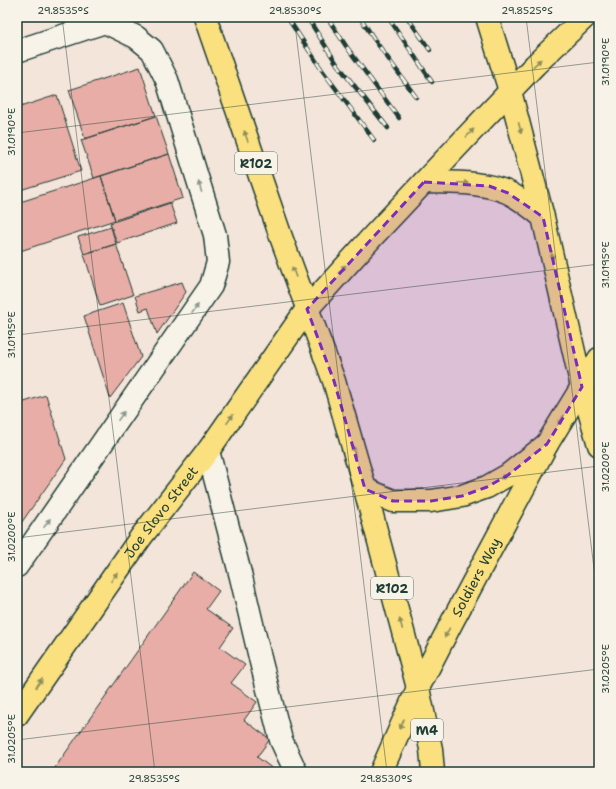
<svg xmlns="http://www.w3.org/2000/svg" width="616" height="789" viewBox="0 0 616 789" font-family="'Shantell Sans',sans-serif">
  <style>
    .building { fill: #e8ada6; stroke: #1f3d34 }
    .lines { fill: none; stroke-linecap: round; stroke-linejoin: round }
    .minor-casing { stroke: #1f3d34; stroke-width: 25 }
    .major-casing { stroke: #1f3d34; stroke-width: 25 }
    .highway-casing { stroke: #1f3d34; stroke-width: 25 }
    .minor { stroke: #f7f3e8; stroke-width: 22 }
    .major { stroke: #fbe080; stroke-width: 22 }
    .highway { stroke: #fbe080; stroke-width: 22 }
    .rail-casing { stroke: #1f3d34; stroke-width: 4.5 }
    .rail { stroke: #f7f3e8; stroke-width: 3; stroke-dasharray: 9; stroke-linecap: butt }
    .oneway { fill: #8d8e5a }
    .oneway2 { fill: #8b988e }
    .marked { fill: #7b2cbf; fill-opacity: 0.2; stroke: #7b2cbf; stroke-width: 3; stroke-dasharray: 8 5; stroke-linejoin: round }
    .ticks { fill: none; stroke: #1f3d34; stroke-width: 1; stroke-opacity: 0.45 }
    .labels { text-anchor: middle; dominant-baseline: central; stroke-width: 3; stroke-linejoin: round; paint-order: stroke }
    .shield { fill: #f7f3e8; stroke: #60746a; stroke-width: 1 }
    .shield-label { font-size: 13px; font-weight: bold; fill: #1f3d34 }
    .street-label { font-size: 14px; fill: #1f3d34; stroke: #f7f3e8 }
    .neatline { fill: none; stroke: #1f3d34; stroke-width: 1.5 }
    .ticks-label { font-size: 10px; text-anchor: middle; fill: #1f3d34 }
  </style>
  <rect width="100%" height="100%" fill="#f4e5db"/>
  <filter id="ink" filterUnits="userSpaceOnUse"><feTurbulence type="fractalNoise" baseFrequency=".025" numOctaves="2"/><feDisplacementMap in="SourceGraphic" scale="8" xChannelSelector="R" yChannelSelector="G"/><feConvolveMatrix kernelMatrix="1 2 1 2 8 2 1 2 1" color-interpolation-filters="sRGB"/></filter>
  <g filter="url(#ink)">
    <path class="building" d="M140,67L156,116L85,139L69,90Z
      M57,95L81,171L17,191V108Z
      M156,116L169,154L94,178L81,140Z
      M169,154L183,198L115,220L101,176Z
      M101,176L115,220L17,252V203Z
      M170,203L177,223L117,243L110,223Z
      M111,227L116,244L84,254L78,237Z
      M116,244L133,295L100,306L84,254Z
      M182,282L186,292L157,334L148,308L140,311L135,296Z
      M123,303L141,357L110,398L84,316Z
      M17,388L21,403L46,395L66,459L17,529Z
      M193,572L219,591L206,609L233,628L220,647L245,665L231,683L257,702L244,720L270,739L257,757L277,772H52Z"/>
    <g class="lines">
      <defs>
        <path id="minor" d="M17,51L105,22L110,17
          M208,451L241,577L261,662L281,740L296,772
          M17,566L211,286L218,262L215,235L167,80L152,50L136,37L105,22"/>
        <g id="major">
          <path id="s1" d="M17,715L141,537L208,451L307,309L374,235L471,132L535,65L585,17"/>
          <path id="s2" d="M381,772L418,688L452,622L547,444L599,359"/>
        </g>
        <path id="highway" d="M205,17L281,237L334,381L365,489L418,688L431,749L433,772
          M487,17L510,91L543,217L582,387L599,445
          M424,182C452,183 481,181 507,192C520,198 532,208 543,217
          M365,489L393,501H431L462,496L487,487L508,475L547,444"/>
      </defs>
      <use href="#minor" class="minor-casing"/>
      <use href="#major" class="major-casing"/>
      <use href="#highway" class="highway-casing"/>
      <use href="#minor" class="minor"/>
      <use href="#major" class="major"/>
      <use href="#highway" class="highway"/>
      <defs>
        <path id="rail" d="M287,17L322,70L374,140
          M307,17L337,64L388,128
          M327,17L346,46L399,118
          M360,17L374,39L416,97
          M388,17L432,82
          M407,17L430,50"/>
      </defs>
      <use href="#rail" class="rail-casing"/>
      <use href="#rail" class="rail"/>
    </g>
    <defs><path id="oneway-solid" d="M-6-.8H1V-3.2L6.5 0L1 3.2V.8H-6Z"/></defs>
    <g class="oneway">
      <use href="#oneway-solid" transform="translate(537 63) rotate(-44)"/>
      <use href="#oneway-solid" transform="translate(520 128) rotate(75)"/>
      <use href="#oneway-solid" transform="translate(470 133) rotate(-47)"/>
      <use href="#oneway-solid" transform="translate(246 136) rotate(-109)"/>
      <use href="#oneway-solid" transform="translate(463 183) rotate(3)"/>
      <use href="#oneway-solid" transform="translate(552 254) rotate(77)"/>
      <use href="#oneway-solid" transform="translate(342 269) rotate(-48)"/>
      <use href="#oneway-solid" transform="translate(294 272) rotate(-110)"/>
      <use href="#oneway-solid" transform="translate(230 419) rotate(-55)"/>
      <use href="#oneway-solid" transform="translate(561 420) rotate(122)"/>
      <use href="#oneway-solid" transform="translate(354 451) rotate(-106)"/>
      <use href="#oneway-solid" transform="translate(505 476) rotate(148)"/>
      <use href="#oneway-solid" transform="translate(114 577) rotate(-55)"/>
      <use href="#oneway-solid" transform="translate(401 624) rotate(-105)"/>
      <use href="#oneway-solid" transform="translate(447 633) rotate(117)"/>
      <use href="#oneway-solid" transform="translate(39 683) rotate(-55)"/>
      <use href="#oneway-solid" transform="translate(402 724) rotate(114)"/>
    </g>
    <g class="oneway2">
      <use href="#oneway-solid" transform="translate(200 187) rotate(-107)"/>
      <use href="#oneway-solid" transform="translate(195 309) rotate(-55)"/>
      <use href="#oneway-solid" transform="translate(121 416) rotate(-55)"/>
      <use href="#oneway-solid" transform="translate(47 523) rotate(-55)"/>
    </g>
  </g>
  <path class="marked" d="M424,182L489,186L508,193L543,217L582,387L547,444L508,475L487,487L462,496L431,501H393L365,489L334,381L307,309Z"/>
  <path class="ticks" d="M62,17L155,772M294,17L387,772M526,17L599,609M17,133L599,62M17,335L599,264M17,538L599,466M17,740L599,669"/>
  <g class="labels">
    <g class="shield">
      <rect x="235" y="152" width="42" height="22" rx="3"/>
      <rect x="371" y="577" width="42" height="22" rx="3"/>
      <rect x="411" y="719" width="32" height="22" rx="3"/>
    </g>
    <g class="shield-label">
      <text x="256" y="163">R102</text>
      <text x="392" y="588">R102</text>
      <text x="427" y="730">M4</text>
    </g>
    <g class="street-label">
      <text stroke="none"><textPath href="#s1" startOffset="249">Joe Slovo Street</textPath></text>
      <text stroke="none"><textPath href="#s2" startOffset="217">Soldiers Way</textPath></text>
    </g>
  </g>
  <rect width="616" height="789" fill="none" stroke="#f7f3e8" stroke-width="44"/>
  <rect x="22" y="22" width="572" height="745" class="neatline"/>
  <g class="ticks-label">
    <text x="63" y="14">29.8535°S</text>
    <text x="295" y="14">29.8530°S</text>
    <text x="527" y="14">29.8525°S</text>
    <text transform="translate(605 62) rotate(-90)" y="4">31.0190°E</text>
    <text transform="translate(11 132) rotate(-90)" y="4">31.0190°E</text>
    <text transform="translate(605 265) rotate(-90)" y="4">31.0195°E</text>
    <text transform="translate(11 335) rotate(-90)" y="4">31.0195°E</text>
    <text transform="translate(605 467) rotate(-90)" y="4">31.0200°E</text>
    <text transform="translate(11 537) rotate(-90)" y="4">31.0200°E</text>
    <text transform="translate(605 669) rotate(-90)" y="4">31.0205°E</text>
    <text transform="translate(11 739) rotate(-90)" y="4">31.0205°E</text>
    <text x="154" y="782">29.8535°S</text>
    <text x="386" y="782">29.8530°S</text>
  </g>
</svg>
